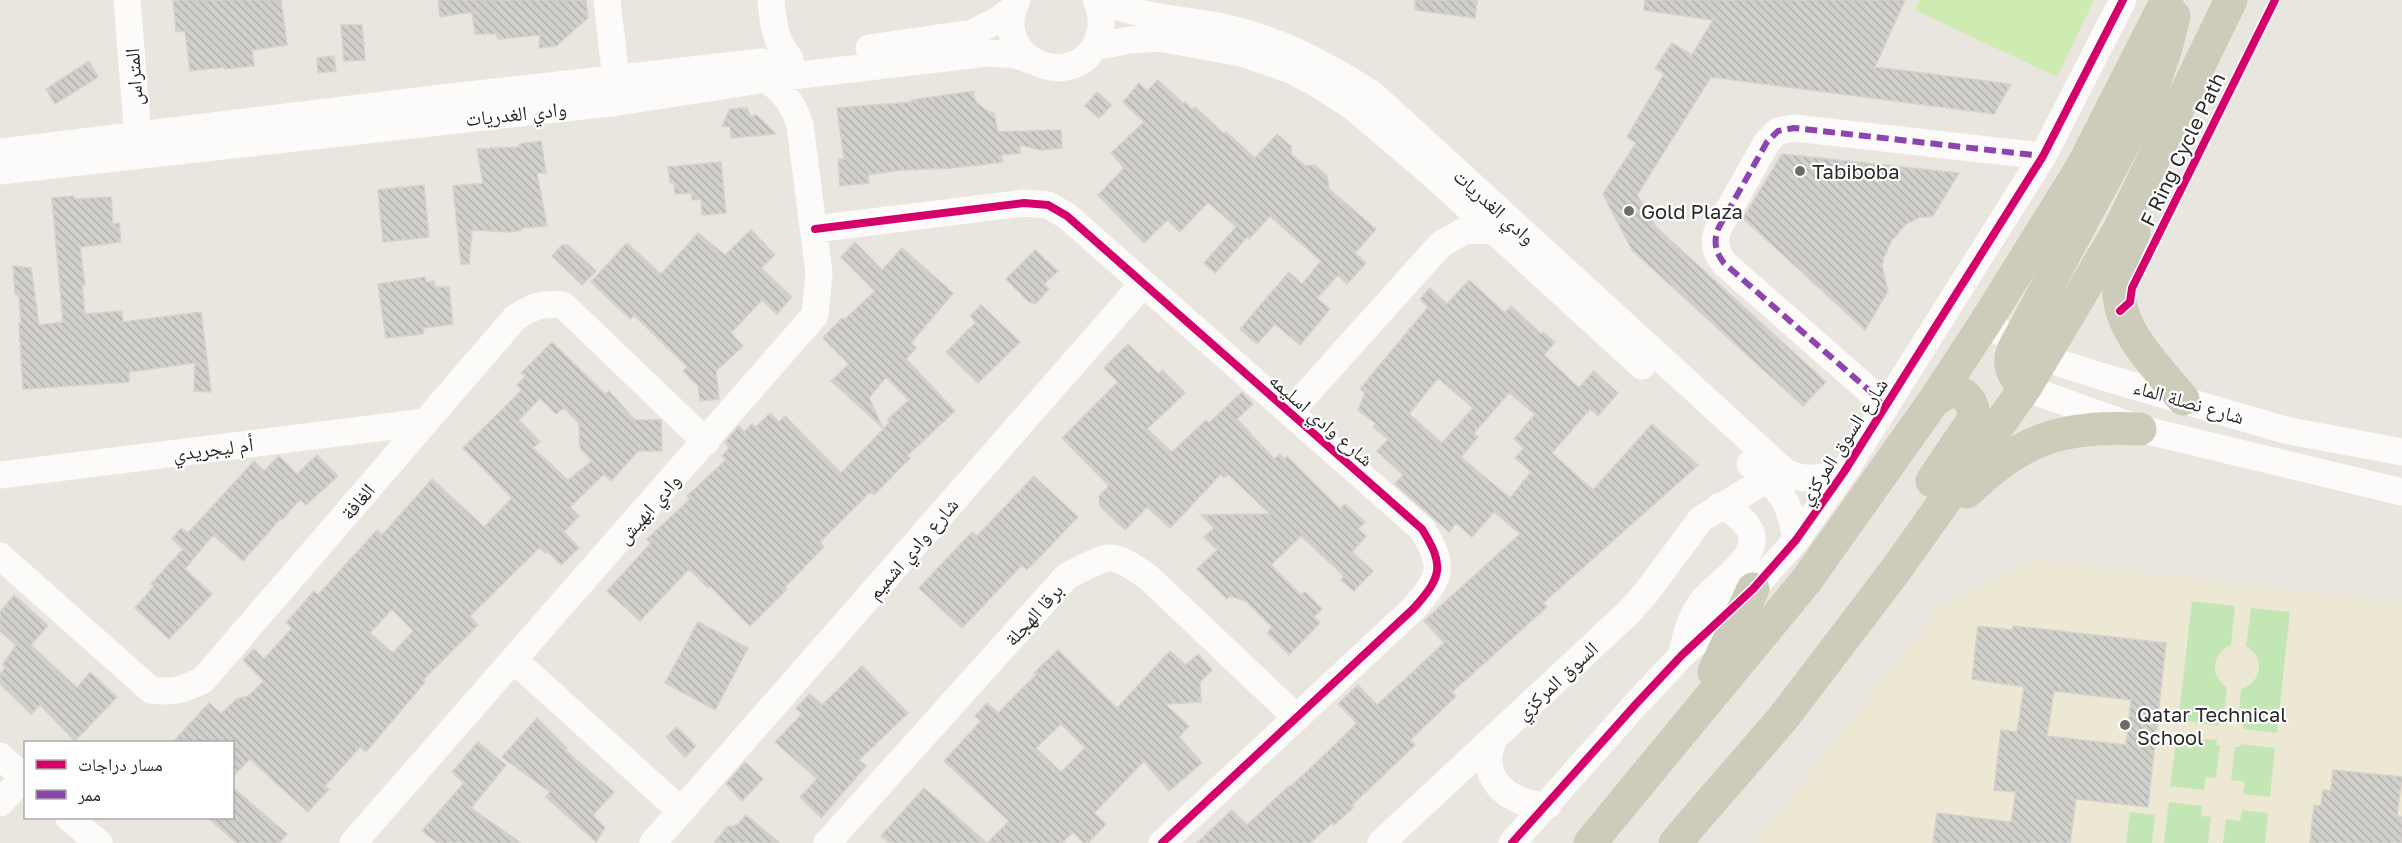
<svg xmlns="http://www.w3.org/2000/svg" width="2402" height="843" viewBox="0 0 2402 843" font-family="'Golos Text','Noto Naskh Arabic',sans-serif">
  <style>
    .education { fill: #ede8d3 }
    .grass { fill: #c2e7b5 }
    .pitch { fill: #ceecb2 }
    .building { fill: url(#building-back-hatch); stroke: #d4d2cb; stroke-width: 1.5; fill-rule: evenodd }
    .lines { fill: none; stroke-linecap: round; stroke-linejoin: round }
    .minor { stroke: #fcfbfa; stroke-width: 27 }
    .major { stroke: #cdccbb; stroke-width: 33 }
    .quiet { stroke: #8e44ad; stroke-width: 6; stroke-dasharray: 12 6; stroke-linecap: butt }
    .cycleway-casing { stroke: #fff; stroke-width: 11 }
    .cycleway { stroke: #d6006c; stroke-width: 8 }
    .poi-dot { fill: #6d6c69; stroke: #fff; stroke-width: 2 }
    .labels { text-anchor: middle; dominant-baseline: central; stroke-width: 4.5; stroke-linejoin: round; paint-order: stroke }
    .street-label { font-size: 20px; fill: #2a2a2a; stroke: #fff }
    .poi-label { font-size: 20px; fill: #2a2a2a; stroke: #fff; text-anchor: start }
  </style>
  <defs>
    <pattern id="building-back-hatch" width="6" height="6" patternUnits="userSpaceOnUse" patternTransform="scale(1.5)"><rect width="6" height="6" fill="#d1cfca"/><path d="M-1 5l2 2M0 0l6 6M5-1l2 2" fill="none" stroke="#b4b2ae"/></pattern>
  </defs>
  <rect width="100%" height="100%" fill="#e9e6df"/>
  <path class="education" d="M2035,560L2402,603V843H1756L1941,606Z"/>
  <path class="grass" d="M2192,601L2235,606L2231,645C2212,653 2209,676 2227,687L2223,721H2219V726L2185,721L2186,716L2179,715Z
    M2251,608L2290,612L2277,733L2243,729V724L2238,723L2241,689C2262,682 2266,658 2246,646Z
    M2182,737L2217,740L2216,745H2220L2216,778L2206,777L2204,790L2170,786L2176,742H2181Z
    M2241,744L2275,748L2270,797L2243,794L2245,782L2231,780L2235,747H2240Z
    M2169,802L2202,806L2201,816L2211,817L2208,843H2164Z
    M2242,810L2268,813L2265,843H2223L2226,819L2240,821Z
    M2130,812L2155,815L2152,843H2126Z"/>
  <path class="pitch" d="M1920,0H2094L2057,77L1915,10Z"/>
  <path class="building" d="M173,0H281L287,45L252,50L254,66L225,69V67L190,71L185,31L176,32Z
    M438,0H586L588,18L556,46L539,48L540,35L498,39L496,34H475L472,12L440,17Z
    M1415,0H1477L1475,18L1415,10Z
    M1645,0H1905L1875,67L2011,84L1994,114L1711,77L1637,195L1656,227L1826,382L1803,406L1632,250L1603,194L1636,143L1627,137L1664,74L1655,68L1672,43L1692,55L1713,20L1644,10Z
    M341,25H362L365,60L344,61Z
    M334,56L336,71L318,73L317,58Z
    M89,61L98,77L55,104L46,89Z
    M1158,80L1184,104L1185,102L1193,110L1195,107L1224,134L1226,132L1255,158L1277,134L1291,146V154L1305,166L1315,165L1327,176L1329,189L1376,229L1355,253L1366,263L1347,284L1338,275L1317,298L1330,309L1300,345L1275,324L1257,344L1240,329L1289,272L1302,284L1321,261L1270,216L1249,239L1247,237L1215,273L1204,263L1236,227L1208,202L1180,232L1167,220L1144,243L1098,195L1124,168L1111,153L1144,122L1123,102L1139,83L1147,91Z
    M974,91V98L977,103L989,112L994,113L998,132L1061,130L1062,148L1040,150L1020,145V153L1001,155L1003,162L951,168L901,170L868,175L869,183L840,186L838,159H844L837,108L912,102L911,100Z
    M1097,92L1112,105L1099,118L1085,106Z
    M747,108L750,116L757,115L776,134L731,138L730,127L722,126L730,109Z
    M541,141L546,173H537L547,226L522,228V230L510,232L472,230L469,264H461L453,186L483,183L477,149L520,147L519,144Z
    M1782,154L1959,173L1932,217H1920L1906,224L1892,240L1884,257L1882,266L1888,291L1865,330L1743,218Z
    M721,162L726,213L702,215L701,199L692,200V193L675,194L674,183H670L668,167Z
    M424,185L429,237L383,242L378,190Z
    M73,196L74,199L111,197L113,224L119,223L121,242L80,247L85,285L82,286L85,314L122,311L123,322L201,312L211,392L194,391L195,363L129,372V382L23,389L19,323L21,322L19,295L15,294L13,266L31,268L39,325L63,322L52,198Z
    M751,230L775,255L761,268L792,297L777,314L762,300L731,333L743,346L716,371L719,399L700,401L698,386L683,371L687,367L634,315L630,319L591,282L627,243L661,274L698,233L725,255Z
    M855,242L882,270L902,248L953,293L911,343L916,348L906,359L955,411L907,456L910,458L874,495L870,492L820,542L824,547L785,587L787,589L750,626L710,586L708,588L689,569L640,621L607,591L651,543L647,539L690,499L687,496L726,460L722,456L729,448L725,442L739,426L744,432L752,424L756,427L770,413L779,422L785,416L841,473L890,422L887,420L909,400L886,377L869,398L883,428L831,381L849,364L823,338L842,318L844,320L875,291L841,257Z
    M562,245H568L596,271L582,285L552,256Z
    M1035,250L1058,271L1044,284L1049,289L1035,304L1028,301L1006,279Z
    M425,277L426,282L434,281L435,287H449L453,324L424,328L423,334L386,338L378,284Z
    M1469,280L1505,313L1511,306L1541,334L1543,332L1555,342L1544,355L1579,388L1594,371L1618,393L1598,416L1590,409L1552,453L1593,490L1652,424L1698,465L1543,603L1547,607L1452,692L1456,696L1410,740L1415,745L1352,805L1354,807L1334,825L1332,823L1310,843H1197L1232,810L1247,825L1290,785L1291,786L1318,761L1357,723L1338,704L1358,685L1377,705L1444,643L1424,621L1520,534L1494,512L1472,537L1456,523L1449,532L1395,484L1403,475L1377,451L1388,439L1373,427L1376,424L1358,410L1365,393L1360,389L1428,307L1420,299L1430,288L1447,304ZM1438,378L1473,408L1442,443L1409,414ZM1509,393L1535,414L1514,439L1524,448L1515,458L1531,472L1510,498L1461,457L1478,437L1474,433Z
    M981,305L1020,342L978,383L946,352L976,322L970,316Z
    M552,342L605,394L609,391L635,420H661L662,451H638L611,481L604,474L570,507L579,516L564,532L579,548L561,565L547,551L545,553L539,548L470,616L478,625L423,680L425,682L366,752L360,747L325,786L329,789L308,812L250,759L232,777V742H173L209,703L221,714L237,699L248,696L264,681L243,660L254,649L264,659L292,628L286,623L314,591L318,595L377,530L382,535L432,479L484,527L512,498L463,448L522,390L517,385L526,376L521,373ZM540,398L556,414L564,408L579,423L580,448L592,461L568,480L533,448L540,442L519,420ZM392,609L413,631L393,653L370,633Z
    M1128,344L1159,374L1162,370L1185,393L1147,429L1172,452L1206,420L1209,423L1242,392L1253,404L1237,419L1274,459L1280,454L1284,459L1287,456L1340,509L1345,504L1365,522L1358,529L1366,536L1352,552L1373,571L1354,591L1341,580L1344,576L1301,536L1271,565L1301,595L1305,592L1322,609L1314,617L1320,623L1289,655L1267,633L1272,627L1246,601L1230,596L1227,599L1197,569L1217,550L1204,537L1214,528L1201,515L1270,514L1228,474L1224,478L1221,474L1170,528L1147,507L1125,530L1100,506L1099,496L1109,486L1062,438L1118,382L1104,368Z
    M317,455L338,476L306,505L300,499L282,520L280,519L243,561L213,535L185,569L212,594L169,639L135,608L154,586L151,584L183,549L172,539L181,528L188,533L254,461L264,471L279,456L297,474Z
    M1034,476L1078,517L1027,570L1022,565L962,628L919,588L972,532L977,536Z
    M14,595L48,625L31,645L77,688L90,672L117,697L75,741L40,705L31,714L0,684V674L5,668L3,664L16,645L0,631V612Z
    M698,622L748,648L715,710L665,683Z
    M1978,626L2013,630V626L2166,643L2148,807L2076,799L2070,843H1933L1937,813L2011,822L2016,792L1994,790L2001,730L2017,732L2024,687L1972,679ZM2054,691L2131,700L2126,745L2047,736Z
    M1058,650L1117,708L1170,651L1186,665L1198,654L1212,670L1200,682L1201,702L1165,704L1189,726L1179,737L1202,763L1169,791L1144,761L1094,813L1106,824L1088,843H1084L1073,832L1062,843H890L881,836L924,788L987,843L1009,821L944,761L981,721L975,716L987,703L998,713L1036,675L1034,673ZM1061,724L1085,748L1061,772L1036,748Z
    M862,666L908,713L859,760L866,766L821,818L800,797L817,779L775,742L802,714L796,708L810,694L822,705Z
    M537,718L567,748L565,750L614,792L593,815L605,828L596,842L546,797L550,792L502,757Z
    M677,727L696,746L685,757L666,737Z
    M478,742L506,765L471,808L521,843H438L422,831L464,783L452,772Z
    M745,762L763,779L742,801L726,784Z
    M2333,770L2402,777L2397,816L2402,817V843H2310L2314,805L2321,806L2323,790L2331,791Z
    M232,787L287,834L279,843H237L208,818H232Z
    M746,815L780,843H714L727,827L737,825Z"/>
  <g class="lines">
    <path class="minor" d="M127,0L139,151
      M607,0L618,97
      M771,0C773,23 775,41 790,59
      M1017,0C986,61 1081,97 1099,36C1103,24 1101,11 1096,0
      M1103,0C1141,19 1186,19 1227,28C1280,40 1327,65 1372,94L1784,471C1804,483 1823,478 1844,472
      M1094,47L1130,40L1159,38L1241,53L1291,70L1314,82L1353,107L1432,174L1642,366
      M869,48L972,33L998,20L1013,9
      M0,152L442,98L762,62
      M0,171L619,102L766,79L988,53L1016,55L1030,60
      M815,229L1024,203L1048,205L1067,216L1422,529C1445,566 1442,577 1413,609L1162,843
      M1985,323L2044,358L2100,376L2285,430L2402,452
      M2025,388L2140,429L2402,492
      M1885,408L1872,393L1724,263C1715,252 1713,240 1719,227L1767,142L1778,131L1794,128L2043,156
      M1290,412L1441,244L1464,231L1492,230
      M1750,464C1781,492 1789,497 1796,540
      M0,475L425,422
      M0,556L151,690C174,693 182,690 203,680L515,318C533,306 541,303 563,305L706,442
      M1682,655C1685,637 1690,618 1701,603C1715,584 1767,555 1748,527C1741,516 1732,511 1720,506
      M514,660L681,811
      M1494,738C1492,744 1489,751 1489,757C1487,789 1520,806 1548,805
      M0,756L26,780
      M0,803L23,778
      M69,818L99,843
      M353,843L815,315L819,273L800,125C794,105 784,91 766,79
      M653,843L1143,284
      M827,843L1067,576C1078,571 1099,558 1111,558C1124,559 1139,571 1149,578L1297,718
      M1381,843L1628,613L1646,593L1701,519L1767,479
      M1512,843L1636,704L1682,655L1753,589L1796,540L1844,472L2043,156L2123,0"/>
    <path class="major" d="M2134,233C2094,306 2138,345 2183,399
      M2025,388C2013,377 2007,366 2013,350L2149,97L2166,48L2174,16
      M1932,481L1971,423C1978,409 1968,390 1951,392C1944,393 1938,398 1933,402
      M1967,492C2024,437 2062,426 2140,429
      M1714,672L1753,589
      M1590,843L1806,581L1933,402L1985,323L2082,167L2167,0
      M1675,843L1783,718L1895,571L2025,388L2119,230L2231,0"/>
    <path class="quiet" d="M1885,408L1872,393L1724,263C1715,252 1713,240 1719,227L1767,142L1778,131L1794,128L2043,156"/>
    <defs>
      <path id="cycleway" d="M815,229L1024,203L1048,205L1067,216L1422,529C1445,566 1442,577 1413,609L1162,843
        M2120,311L2130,302L2132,288L2275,0
        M1512,843L1636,704L1682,655L1753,589L1796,540L1844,472L2043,156L2123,0"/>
    </defs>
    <use href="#cycleway" class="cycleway-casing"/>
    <use href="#cycleway" class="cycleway"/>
  </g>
  <g class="poi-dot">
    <circle cx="1800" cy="171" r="6"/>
    <circle cx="1629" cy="211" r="6"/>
    <circle cx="2125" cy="725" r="6"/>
  </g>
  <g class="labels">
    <g class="street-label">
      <text transform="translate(133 77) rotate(-94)">المتراس</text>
      <text transform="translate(516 113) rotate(-6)">وادي الغدريات</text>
      <text transform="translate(2182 149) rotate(-64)">F Ring Cycle Path</text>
      <text transform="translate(1495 206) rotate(42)">وادي الغدريات</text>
      <text transform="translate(2189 401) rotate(16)">شارع نصلة الماء</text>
      <text transform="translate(1322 419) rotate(41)">شارع وادي اسليمه</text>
      <text transform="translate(1842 441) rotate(-57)">شارع السوق المركزي</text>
      <text transform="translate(213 448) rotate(-7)">أم ليجريدي</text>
      <text transform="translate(357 501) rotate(-49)">الغافة</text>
      <text transform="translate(648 508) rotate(-49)">وادي ابهيش</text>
      <text transform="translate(912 548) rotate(-49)">شارع وادي اشميم</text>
      <text transform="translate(1033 614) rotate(-48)">برقا الهجلة</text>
      <text transform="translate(1556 680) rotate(-43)">السوق المركزي</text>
    </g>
    <g class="poi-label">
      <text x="1812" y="171">Tabiboba</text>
      <text x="1641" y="211">Gold Plaza</text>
      <text x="2137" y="714">Qatar Technical<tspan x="2137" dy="23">School</tspan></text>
    </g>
  </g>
  <rect x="24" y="741" width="210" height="78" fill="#ffffff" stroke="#aaaaaa" stroke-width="1.5"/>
  <rect x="36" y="760" width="30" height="9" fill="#d6006c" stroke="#aaaaaa" stroke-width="1.5"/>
  <text x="78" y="771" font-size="18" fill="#2a2a2a">مسار دراجات</text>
  <rect x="36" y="790" width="30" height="9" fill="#8e44ad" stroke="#aaaaaa" stroke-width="1.5"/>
  <text x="78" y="801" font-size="18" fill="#2a2a2a">ممر</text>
</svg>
